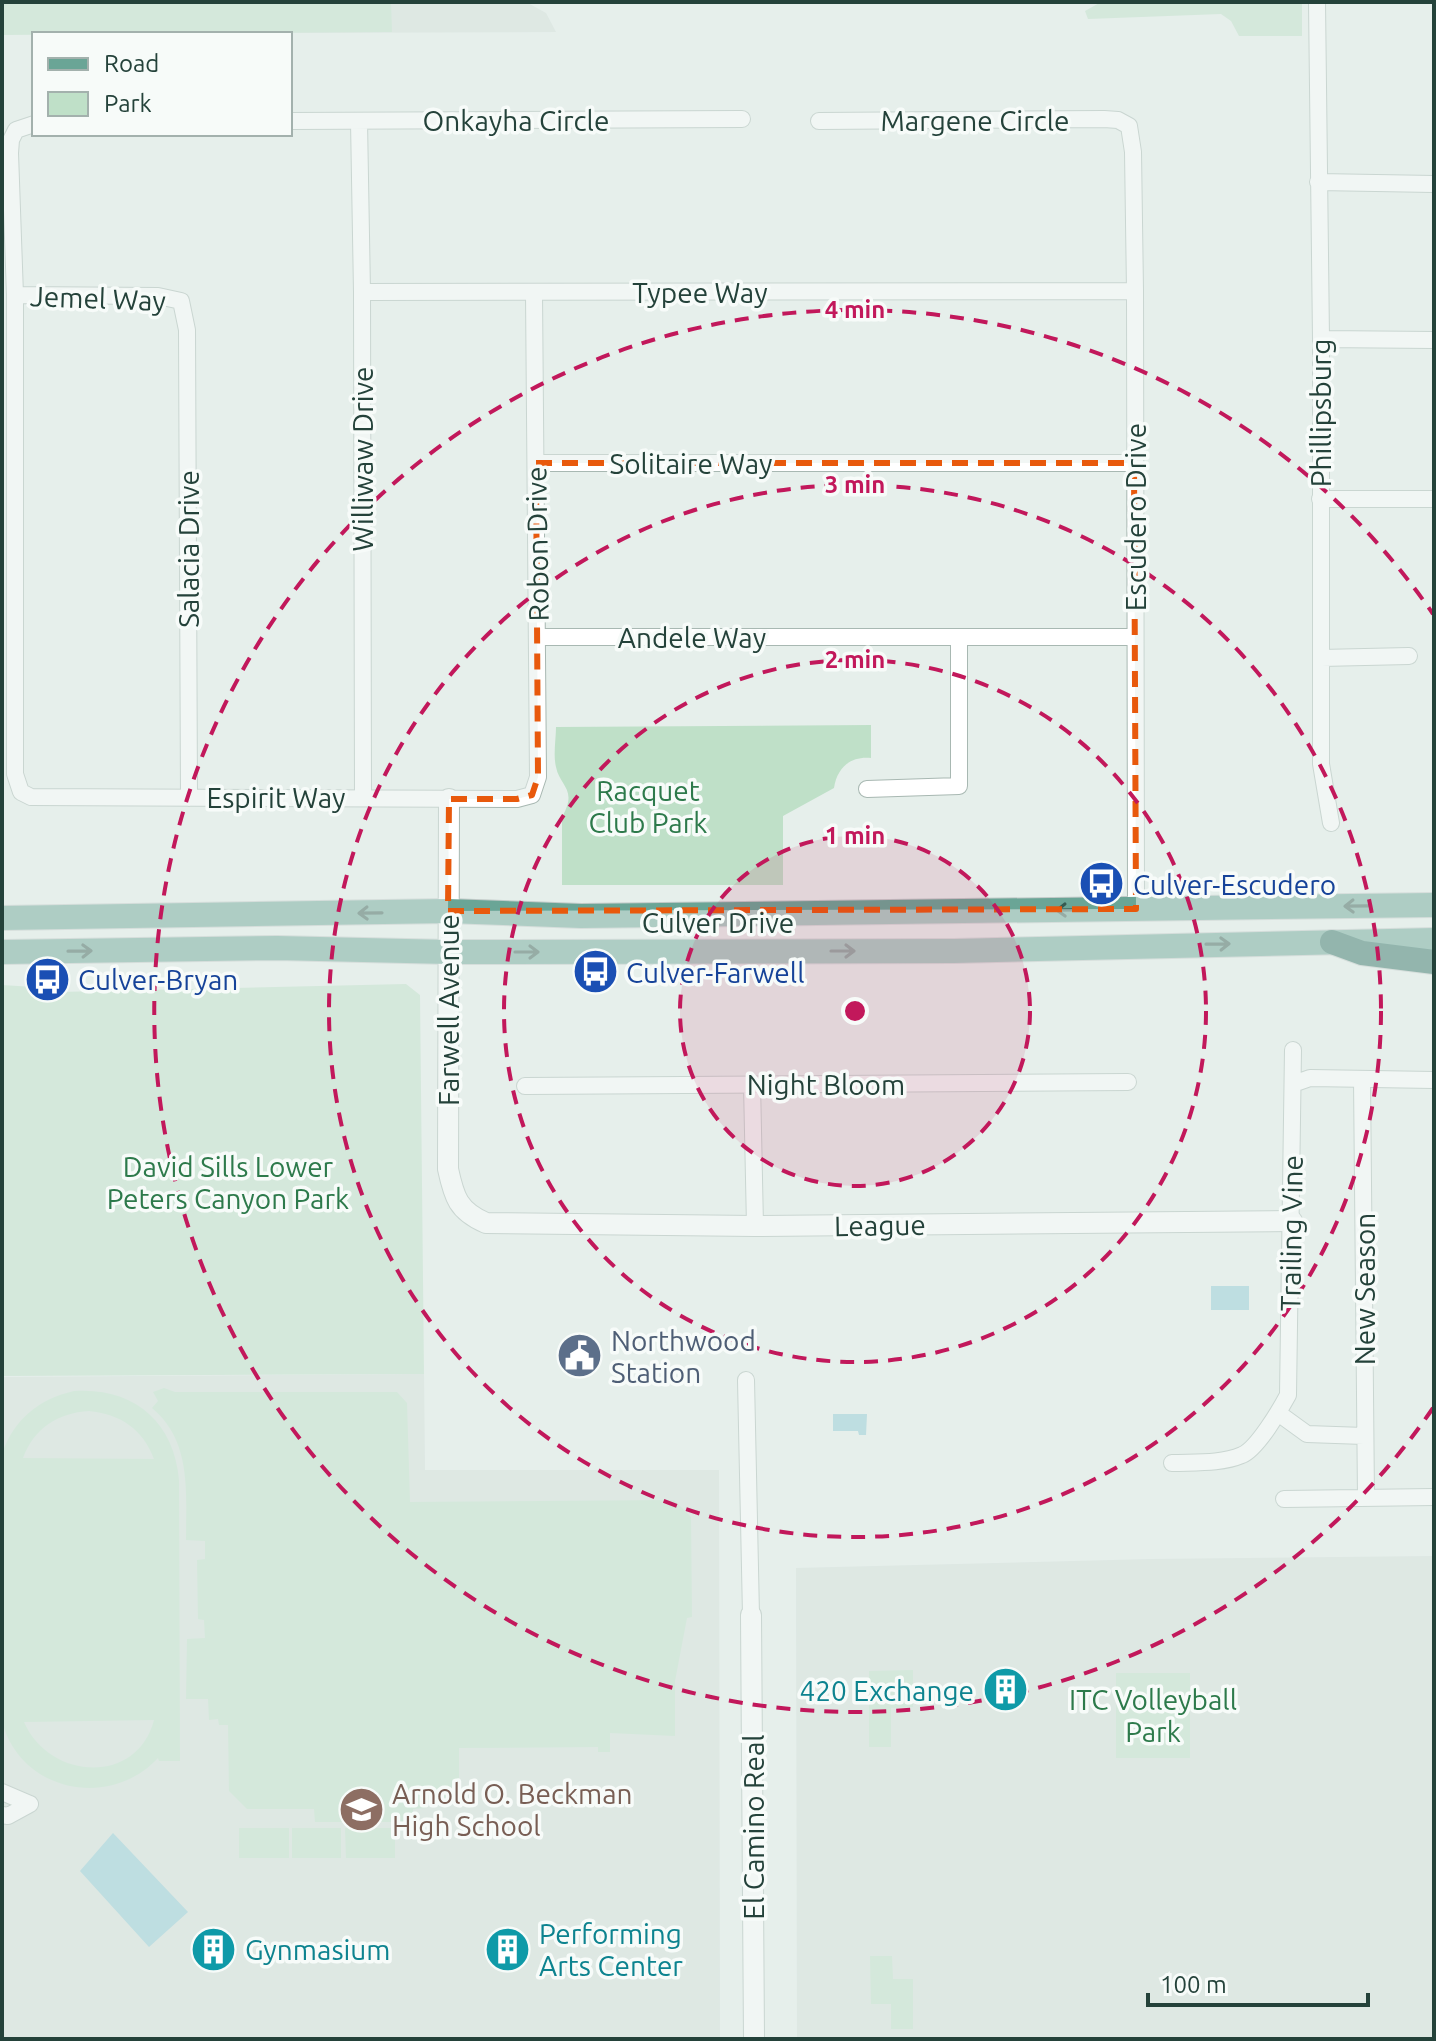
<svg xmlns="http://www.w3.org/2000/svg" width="1436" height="2041" viewBox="0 0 1436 2041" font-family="Ubuntu,sans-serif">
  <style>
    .built { fill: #d4dfda }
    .green { fill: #bfe0c8; fill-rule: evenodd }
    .water { fill: #8ec9d4 }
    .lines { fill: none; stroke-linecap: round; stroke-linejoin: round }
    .minor-casing { stroke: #a8b8b2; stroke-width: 18 }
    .tertiary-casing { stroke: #a8b8b2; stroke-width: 22 }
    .primary-casing { stroke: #c2cac8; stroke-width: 26 }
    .motorway-casing { stroke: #c2cac8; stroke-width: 26 }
    .minor { stroke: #fff; stroke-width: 16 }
    .tertiary { stroke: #fff; stroke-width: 20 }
    .primary { stroke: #6aa596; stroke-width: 24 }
    .motorway { stroke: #2f6f62; stroke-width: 24 }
    .oneway { stroke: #365b51 }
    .marked { fill: none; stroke: #e8590c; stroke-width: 6; stroke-dasharray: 16 10; stroke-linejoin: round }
    .ring { fill: none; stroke: #c2185b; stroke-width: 4; stroke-dasharray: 14 10 }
    .labels { text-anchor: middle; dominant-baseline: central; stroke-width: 7; stroke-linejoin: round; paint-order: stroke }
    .street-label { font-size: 28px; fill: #24423a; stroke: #f7fbf9 }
    .park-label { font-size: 28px; fill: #2d7a4b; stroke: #f7fbf9 }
    .transit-label { font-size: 28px; fill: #164399; stroke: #f7fbf9; text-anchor: start }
    .service-label { font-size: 28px; fill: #4e5e75; stroke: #f7fbf9; text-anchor: start }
    .culture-label { font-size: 28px; fill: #0d838f; stroke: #f7fbf9; text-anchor: start }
    .education-label { font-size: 28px; fill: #785e54; stroke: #f7fbf9; text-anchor: start }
    .centre { fill: #c2185b; stroke: #f7fbf9; stroke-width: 4 }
    .ring-label { font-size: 24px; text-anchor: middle; font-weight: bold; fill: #c2185b; stroke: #f7fbf9; stroke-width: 7; stroke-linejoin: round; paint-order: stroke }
  </style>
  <rect width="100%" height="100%" fill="#e6efeb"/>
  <path class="built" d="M210,2H526L546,13L556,32L211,33Z
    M424,1374L425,1470H719L720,2039H2V1377Z
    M1434,1556V2039H797L796,1568L1152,1559Z"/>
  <path class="green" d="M2,2H391L392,32L2,35Z
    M1101,2H1302V36H1239L1231,21L1221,14L1088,19L1085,11Z
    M871,725V758C850,756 837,768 834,788L783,816V885H562V817C578,789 560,787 556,767C553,755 556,739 556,727Z
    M406,984L420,995L424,1374L2,1376V985L50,988L58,992Z
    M164,1388L175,1392H397L407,1403L410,1502L674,1500L691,1517L692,1617L687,1618L675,1681V1736L610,1733V1752H598V1747L459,1748V1804L426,1802V1808L413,1809V1822H315L314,1809H247L229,1791L228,1725H219L218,1719L209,1720L208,1699H186L187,1639L205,1638L204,1620L198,1619L197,1560L205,1559V1541L186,1540C186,1493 192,1441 152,1408L158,1401L153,1392Z
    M74,1391C133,1387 174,1421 179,1480L180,1761H159L158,1758C110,1810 20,1792 2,1721V1454C14,1419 39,1399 74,1391ZM89,1411C120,1414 143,1429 154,1459L23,1458C34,1428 58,1413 89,1411ZM154,1720C137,1786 49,1780 24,1722Z
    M913,1670V1707L891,1708V1747H869V1671Z
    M1116,1673H1190V1758H1116Z
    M239,1828H289V1858H239Z
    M292,1828H341V1858H292Z
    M345,1828H395V1858H346Z
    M870,1956H892L893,1979H913V2029H891V2004H871Z"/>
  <path class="water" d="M1211,1286H1249V1310H1211Z
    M833,1414H867L866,1435H859L858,1431H833Z
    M113,1833L188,1912L149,1947L80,1871Z"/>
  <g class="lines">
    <defs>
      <path id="minor" d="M1317,2L1321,339V764L1331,823
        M290,121L742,119
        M359,121L362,292L363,797
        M819,121L1104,119L1118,120L1129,126L1133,152L1135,291L1136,909
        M34,124L16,130L11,140L10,153L15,295V774L21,792L31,797L517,799L532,795L538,777L534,293
        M1318,182L1434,184
        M362,292L1135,291
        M15,295L158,296L181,301L187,330L189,798
        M1321,339L1434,340
        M536,463H1134
        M1320,499H1434
        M538,637H1135
        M1321,658L1409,656
        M867,789L959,786V637
        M1362,1079L1366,1498
        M752,1084L755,1226
        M1293,1084L1310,1078L1434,1080
        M525,1086L1128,1082
        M746,1380L751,1615
        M1278,1413L1307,1434L1364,1436
        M1172,1463C1195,1462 1221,1464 1242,1455C1257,1449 1280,1410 1288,1395L1293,1050
        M1284,1499L1434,1497
        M2,1792L30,1804
        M2,1815L8,1816L30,1804"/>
      <path id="tertiary" d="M449,799L448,1169C454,1197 458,1211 486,1223L755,1226L1292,1221
        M751,1615L754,2039"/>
      <path id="primary" d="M2,918L448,911L581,916L1434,905
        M2,952L277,948L449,952L954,951L1434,940"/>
      <path id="motorway" d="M1332,942L1362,953L1434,962"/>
    </defs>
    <use href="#minor" class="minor-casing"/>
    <use href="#tertiary" class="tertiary-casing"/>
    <use href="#primary" class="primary-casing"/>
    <use href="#motorway" class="motorway-casing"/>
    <use href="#minor" class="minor"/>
    <use href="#tertiary" class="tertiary"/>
    <use href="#primary" class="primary"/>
    <use href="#motorway" class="motorway"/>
  </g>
  <defs><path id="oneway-shaft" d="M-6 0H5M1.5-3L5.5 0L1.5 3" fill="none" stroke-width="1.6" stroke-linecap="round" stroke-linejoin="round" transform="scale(2)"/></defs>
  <g class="oneway">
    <use href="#oneway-shaft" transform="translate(1356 906) rotate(179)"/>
    <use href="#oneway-shaft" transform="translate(1068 910) rotate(179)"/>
    <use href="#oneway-shaft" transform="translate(370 913) rotate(179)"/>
    <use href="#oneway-shaft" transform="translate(1218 944) rotate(-1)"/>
    <use href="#oneway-shaft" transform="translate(80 951) rotate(-1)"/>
    <use href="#oneway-shaft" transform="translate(843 951)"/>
    <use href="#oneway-shaft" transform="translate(527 952)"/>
  </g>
  <path d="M0 0H1436V2041H0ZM536,463H1134L1136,909L448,911L449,799H517L532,795L538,777Z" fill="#e6efeb" fill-opacity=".55" fill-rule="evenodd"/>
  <path class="marked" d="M536,463H1134L1136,909L448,911L449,799H517L532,795L538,777Z"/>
  <circle cx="855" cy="1011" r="175" fill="#c2185b" fill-opacity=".12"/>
  <g class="ring">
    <circle cx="855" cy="1011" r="175"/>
    <circle cx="855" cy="1011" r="351"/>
    <circle cx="855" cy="1011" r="526"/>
    <path d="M1433 1408A701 701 0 1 1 1433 614"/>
  </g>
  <defs>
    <symbol id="bus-disc" viewBox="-11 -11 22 22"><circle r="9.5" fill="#1a4fb4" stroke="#f7fbf9"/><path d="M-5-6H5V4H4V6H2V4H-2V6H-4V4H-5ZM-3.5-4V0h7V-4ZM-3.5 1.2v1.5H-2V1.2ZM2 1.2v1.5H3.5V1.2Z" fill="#fff"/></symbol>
    <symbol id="civic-disc" viewBox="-11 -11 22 22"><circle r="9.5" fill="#5c6f8a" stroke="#f7fbf9"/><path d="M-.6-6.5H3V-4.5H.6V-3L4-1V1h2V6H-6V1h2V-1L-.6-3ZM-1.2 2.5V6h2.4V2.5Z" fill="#fff"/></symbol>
    <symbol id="building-disc" viewBox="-11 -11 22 22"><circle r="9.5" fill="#0f9aa8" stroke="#f7fbf9"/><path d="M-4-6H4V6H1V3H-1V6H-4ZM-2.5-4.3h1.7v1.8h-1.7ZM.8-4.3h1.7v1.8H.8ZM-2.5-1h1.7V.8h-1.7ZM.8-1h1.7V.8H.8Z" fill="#fff"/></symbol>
    <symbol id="school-disc" viewBox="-11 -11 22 22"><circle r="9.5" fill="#8d6e63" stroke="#f7fbf9"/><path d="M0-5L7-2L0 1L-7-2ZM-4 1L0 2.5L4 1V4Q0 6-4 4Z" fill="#fff"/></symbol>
  </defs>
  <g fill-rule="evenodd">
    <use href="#bus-disc" x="1076" y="858" width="51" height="51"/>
    <use href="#bus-disc" x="570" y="946" width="51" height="51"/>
    <use href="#bus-disc" x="22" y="954" width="51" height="51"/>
    <use href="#civic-disc" x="554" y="1330" width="51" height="51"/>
    <use href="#building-disc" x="980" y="1664" width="51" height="51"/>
    <use href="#school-disc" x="336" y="1784" width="51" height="51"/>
    <use href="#building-disc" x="188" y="1924" width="51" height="51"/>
    <use href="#building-disc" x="482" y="1924" width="51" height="51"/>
  </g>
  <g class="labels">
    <g class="street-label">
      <text x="516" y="120">Onkayha Circle</text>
      <text x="975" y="120">Margene Circle</text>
      <text x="700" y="292">Typee Way</text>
      <text transform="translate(98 298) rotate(2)">Jemel Way</text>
      <text transform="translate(1320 413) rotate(-90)">Phillipsburg</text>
      <text transform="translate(362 459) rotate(-90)">Williwaw Drive</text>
      <text x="691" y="463">Solitaire Way</text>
      <text transform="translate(1135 517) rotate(-90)">Escudero Drive</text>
      <text transform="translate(537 544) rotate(-91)">Robon Drive</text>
      <text transform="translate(188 549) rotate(-90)">Salacia Drive</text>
      <text x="692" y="637">Andele Way</text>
      <text x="276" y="797">Espirit Way</text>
      <text x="718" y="922">Culver Drive</text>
      <text transform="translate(448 1010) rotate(-90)">Farwell Avenue</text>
      <text x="826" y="1084">Night Bloom</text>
      <text transform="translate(880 1225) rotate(-1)">League</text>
      <text transform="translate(1291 1233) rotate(-89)">Trailing Vine</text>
      <text transform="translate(1364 1289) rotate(-90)">New Season</text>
      <text transform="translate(753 1827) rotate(-90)">El Camino Real</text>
    </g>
    <g class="park-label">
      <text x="648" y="790">Racquet<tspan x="648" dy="32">Club Park</tspan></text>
      <text x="228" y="1166">David Sills Lower<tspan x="228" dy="32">Peters Canyon Park</tspan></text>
      <text x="1153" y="1699">ITC Volleyball<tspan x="1153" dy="32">Park</tspan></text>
    </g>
    <g class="transit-label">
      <text x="1133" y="884">Culver-Escudero</text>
      <text x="626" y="972">Culver-Farwell</text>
      <text x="78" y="979">Culver-Bryan</text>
    </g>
    <g class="service-label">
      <text x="611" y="1340">Northwood<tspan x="611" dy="32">Station</tspan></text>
    </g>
    <g class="culture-label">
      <text x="974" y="1690" text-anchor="end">420 Exchange</text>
      <text x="539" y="1933">Performing<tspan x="539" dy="32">Arts Center</tspan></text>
      <text x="245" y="1949">Gynmasium</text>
    </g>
    <g class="education-label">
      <text x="392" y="1793">Arnold O. Beckman<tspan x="392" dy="32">High School</tspan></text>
    </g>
  </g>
  <circle cx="855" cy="1011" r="12" class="centre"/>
  <g class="ring-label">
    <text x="855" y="318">4 min</text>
    <text x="855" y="493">3 min</text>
    <text x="855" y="668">2 min</text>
    <text x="855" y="844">1 min</text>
  </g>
  <rect width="1436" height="2041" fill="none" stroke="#24423a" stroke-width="8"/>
  <rect x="32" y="32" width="260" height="104" fill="#f7fbf9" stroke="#a3b1ad" stroke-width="2"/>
  <rect x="48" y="58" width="40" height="12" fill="#6aa596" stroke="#a3b1ad" stroke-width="2"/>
  <text x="104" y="72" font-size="24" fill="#24423a">Road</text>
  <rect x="48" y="92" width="40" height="24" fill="#bfe0c8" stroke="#a3b1ad" stroke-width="2"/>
  <text x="104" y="112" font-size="24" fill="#24423a">Park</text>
  <path d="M1148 1993v12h220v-12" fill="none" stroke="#24423a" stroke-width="4"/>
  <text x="1160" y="1993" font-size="24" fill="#24423a" stroke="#f7fbf9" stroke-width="6" paint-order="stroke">100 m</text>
</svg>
